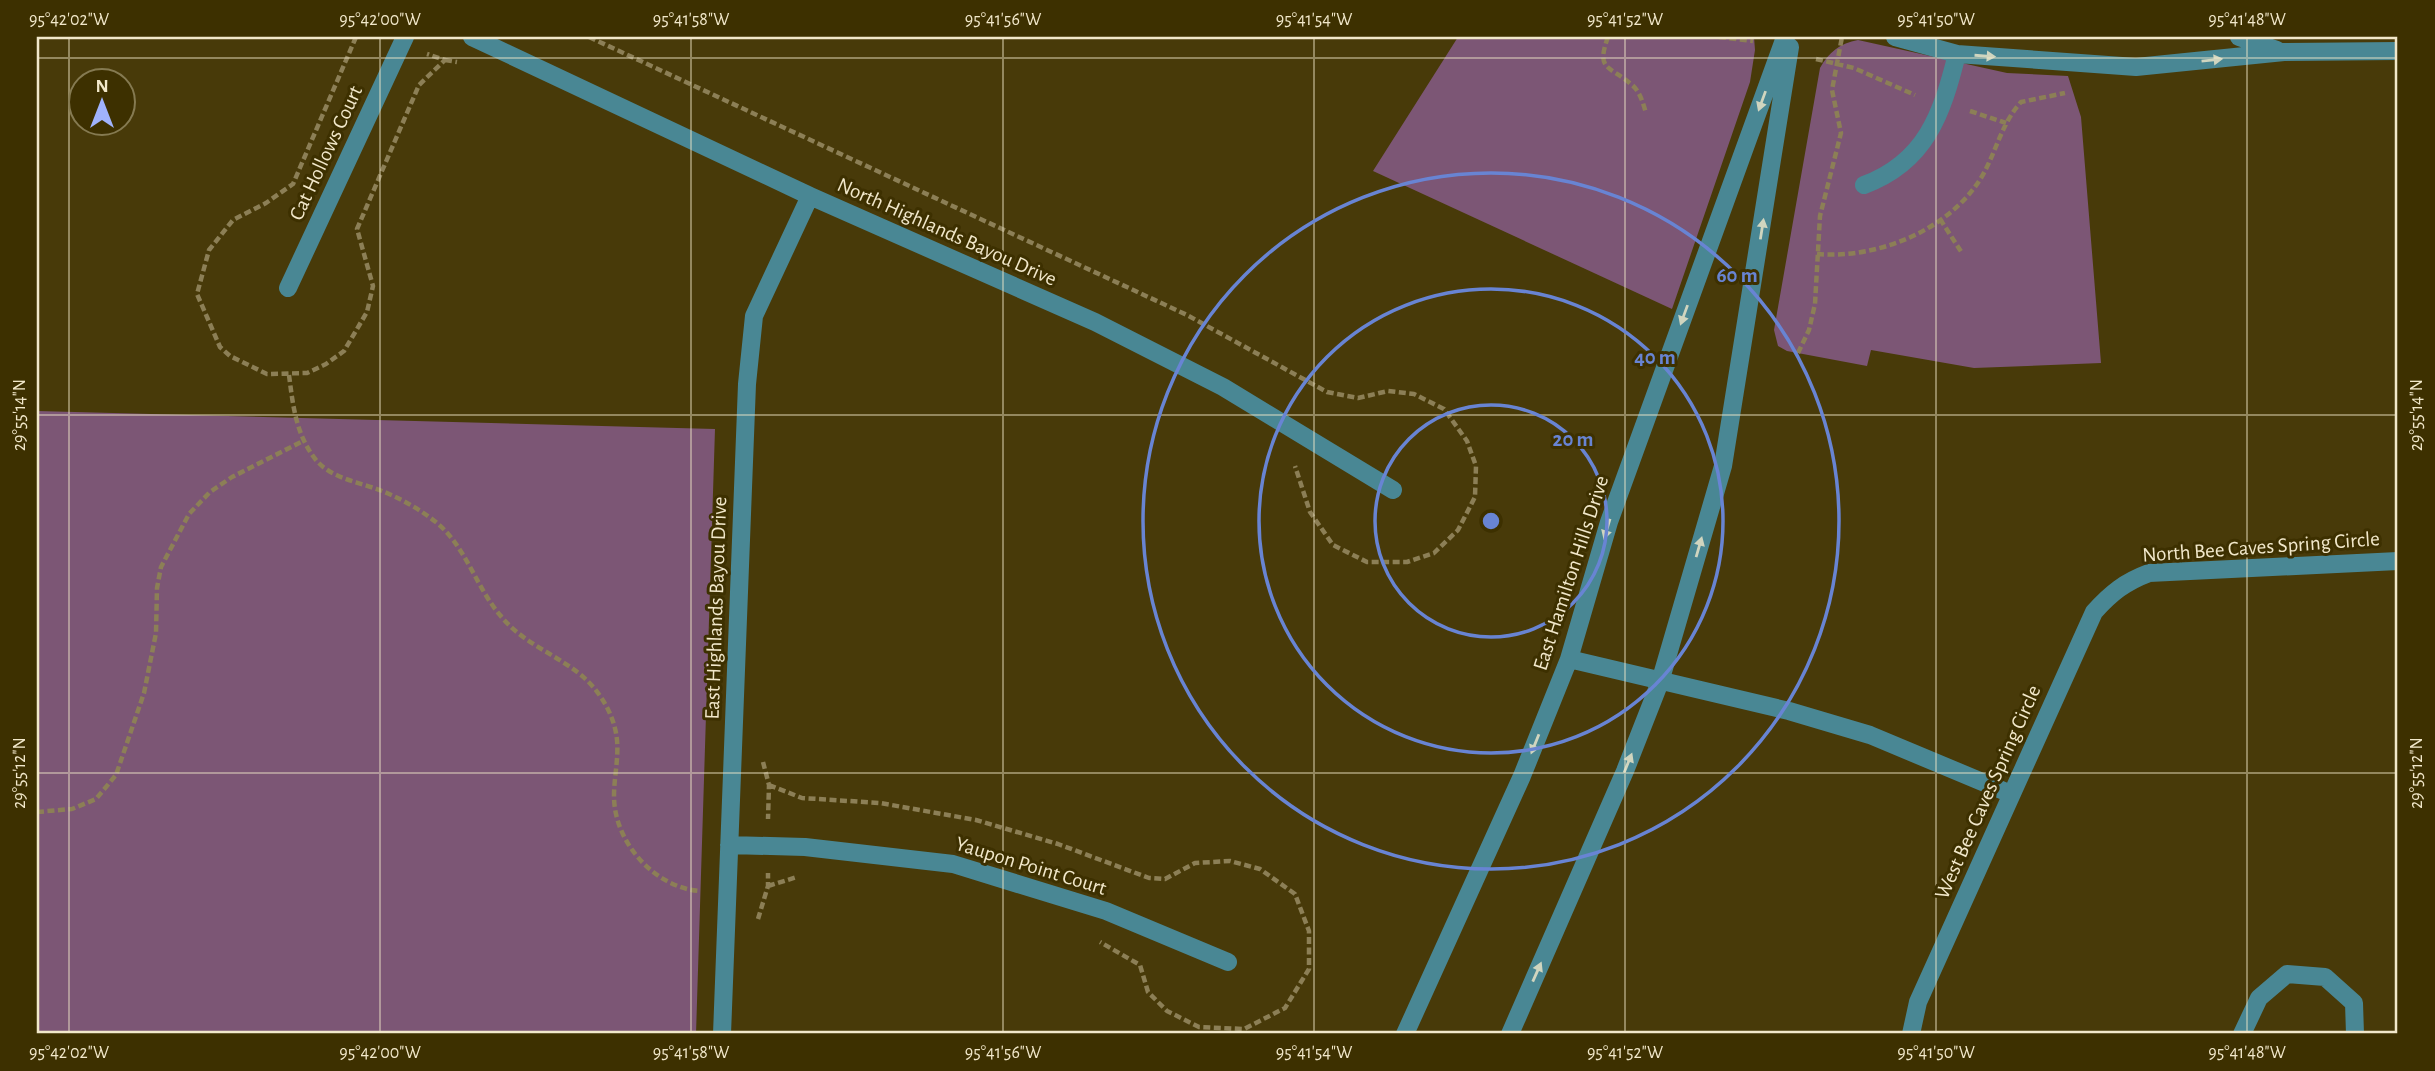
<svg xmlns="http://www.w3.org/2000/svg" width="2435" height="1071" viewBox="0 0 2435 1071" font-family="'Alegreya Sans',sans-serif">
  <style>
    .green { fill: #7c5675 }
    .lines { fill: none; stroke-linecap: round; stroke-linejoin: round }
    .path { stroke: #8c7f56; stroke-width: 4.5; stroke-dasharray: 7 3.5; stroke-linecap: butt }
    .minor { stroke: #498794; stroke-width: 18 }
    .oneway { fill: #d0d5bf }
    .ticks { fill: none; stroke: #f2e8ca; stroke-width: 2; stroke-opacity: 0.45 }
    .ring { fill: none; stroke: #6884d3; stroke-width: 3.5 }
    .labels { text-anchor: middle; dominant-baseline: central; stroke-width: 6; stroke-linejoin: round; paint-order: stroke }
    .street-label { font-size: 21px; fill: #f2e8ca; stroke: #3d3000 }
    .centre { fill: #6884d3; stroke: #3d3000; stroke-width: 3.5 }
    .ring-label { font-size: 21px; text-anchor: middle; font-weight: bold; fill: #6884d3; stroke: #3d3000; stroke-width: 6; stroke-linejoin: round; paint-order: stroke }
    .neatline { fill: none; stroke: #f2e8ca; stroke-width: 2.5 }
    .ticks-label { font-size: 18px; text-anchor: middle; fill: #f2e8ca }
  </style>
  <rect width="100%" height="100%" fill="#483a09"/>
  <path class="green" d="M1458,37H1754L1755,50L1750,82L1672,309L1373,171Z
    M1858,40L2007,73L2068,76L2081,117L2101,363L1974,368L1871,350L1867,366L1787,351L1778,346L1774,330L1820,68C1829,52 1840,43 1858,40Z
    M37,411L715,429L696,1034H37Z"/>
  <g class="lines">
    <path class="path" d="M356,37L293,184L266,203L233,220L209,250L197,294L220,347L230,356L267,374L307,373L326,364L344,351L367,312L373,286L357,229L419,85L445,60L427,54
      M589,37L1187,315L1327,392L1358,398L1388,391L1414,394L1444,409L1467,441L1476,466L1475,497L1458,530L1434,553L1407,562H1367L1333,545L1310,512L1295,466
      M1608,37C1596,70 1608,65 1631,84C1640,91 1643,103 1646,113
      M1719,37L1753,41
      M1816,59L1854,68L1915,95
      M445,60L457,62
      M1970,111L2006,123
      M1940,219L1962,253
      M1817,254C1877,259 1948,231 1981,178C1996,153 2001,124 2021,102L2065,93
      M1798,353L1809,330L1815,304L1820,216L1841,133L1832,90L1842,37
      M289,375C293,406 296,435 316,460C332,479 360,482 382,491C402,499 421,510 437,523C466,547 476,587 500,615C522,643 554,653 581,675C598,689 612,711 616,733C620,754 614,775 614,796C614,842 654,887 699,891
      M763,762L769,785L768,819
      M769,785L802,798L880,803L976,820L1058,844L1149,878L1165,879L1195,863L1230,861L1260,869L1295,894L1309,931V969L1285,1008L1244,1029L1199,1027L1167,1011L1148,992L1140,965L1100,942
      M37,812L72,809L96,799L116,775L144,693L156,633L157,588L161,567L189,514L210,492L232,477L303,441
      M768,886L797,877
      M758,919L768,886V873"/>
    <path class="minor" d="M472,37L810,196L1095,322L1223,387L1393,490
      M1895,37L1957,54L2136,67L2284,52L2398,51
      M2239,37L2277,50
      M1864,185C1926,162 1942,114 1957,54
      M288,288L405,37
      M1569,659L1789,711L1870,735L2011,794
      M729,845L805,847L953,864L1106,911L1228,962
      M722,1034L747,384L754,316L810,196
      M1405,1034L1522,776L1569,659L1609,522L1785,37
      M1510,1034L1625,771L1660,682L1723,466L1790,47
      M1911,1034L1918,1002L2094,612C2111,593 2125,582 2149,573L2398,561
      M2242,1034L2259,998L2287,974L2325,977L2354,1003L2355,1034"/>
  </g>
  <defs><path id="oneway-solid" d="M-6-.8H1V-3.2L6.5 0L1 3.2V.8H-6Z" transform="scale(1.75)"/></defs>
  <g class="oneway">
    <use href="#oneway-solid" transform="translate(1985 56) rotate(4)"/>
    <use href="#oneway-solid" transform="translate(2212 60) rotate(-6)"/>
    <use href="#oneway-solid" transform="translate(1762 101) rotate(110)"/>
    <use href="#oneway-solid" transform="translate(1762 229) rotate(-81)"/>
    <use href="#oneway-solid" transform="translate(1684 315) rotate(110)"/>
    <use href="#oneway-solid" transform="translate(1607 529) rotate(107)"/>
    <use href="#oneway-solid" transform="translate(1699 547) rotate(-74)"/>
    <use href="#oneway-solid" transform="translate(1535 744) rotate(112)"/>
    <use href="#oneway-solid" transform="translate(1628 763) rotate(-68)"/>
    <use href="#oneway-solid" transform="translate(1537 972) rotate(-66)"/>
  </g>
  <path class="ticks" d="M69,37V1034M380,37V1034M691,37V1034M1003,37V1034M1314,37V1034M1625,37V1034M1936,37V1034M2247,37V1034M37,58H2398M37,415H2398M37,773H2398"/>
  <g class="ring">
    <circle cx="1491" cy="521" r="116"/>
    <circle cx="1491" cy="521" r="232"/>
    <circle cx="1491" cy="521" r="348"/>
  </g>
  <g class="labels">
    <g class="street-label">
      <text transform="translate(326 153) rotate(-65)">Cat Hollows Court</text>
      <text transform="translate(947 232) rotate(24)">North Highlands Bayou Drive</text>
      <text transform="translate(2261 547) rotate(-4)">North Bee Caves Spring Circle</text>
      <text transform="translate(1571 573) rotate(-72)">East Hamilton Hills Drive</text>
      <text transform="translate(716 608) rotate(-88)">East Highlands Bayou Drive</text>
      <text transform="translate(1988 792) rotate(-66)">West Bee Caves Spring Circle</text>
      <text transform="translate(1031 866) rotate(17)">Yaupon Point Court</text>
    </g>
  </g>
  <circle cx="1491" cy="521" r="10" class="centre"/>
  <g class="ring-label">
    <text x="1737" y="282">60 m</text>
    <text x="1655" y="364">40 m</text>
    <text x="1573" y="446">20 m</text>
  </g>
  <rect width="2435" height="1071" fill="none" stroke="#3d3000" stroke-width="77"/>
  <g transform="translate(102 102)"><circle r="33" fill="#3d3000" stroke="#857a51" stroke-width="2"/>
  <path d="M0-5L12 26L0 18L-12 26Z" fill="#a0b3fd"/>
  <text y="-10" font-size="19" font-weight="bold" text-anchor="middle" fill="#f2e8ca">N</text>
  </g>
  <rect x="38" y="38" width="2358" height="994" class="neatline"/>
  <g class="ticks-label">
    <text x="69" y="25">95°42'02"W</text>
    <text x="380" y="25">95°42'00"W</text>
    <text x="691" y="25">95°41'58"W</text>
    <text x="1003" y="25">95°41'56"W</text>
    <text x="1314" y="25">95°41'54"W</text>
    <text x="1625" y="25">95°41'52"W</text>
    <text x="1936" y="25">95°41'50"W</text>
    <text x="2247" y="25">95°41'48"W</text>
    <text transform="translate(19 415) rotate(-90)" y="6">29°55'14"N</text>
    <text transform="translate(2416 415) rotate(-90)" y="6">29°55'14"N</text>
    <text transform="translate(19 773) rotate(-90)" y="6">29°55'12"N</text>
    <text transform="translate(2416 773) rotate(-90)" y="6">29°55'12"N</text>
    <text x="69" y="1058">95°42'02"W</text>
    <text x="380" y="1058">95°42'00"W</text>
    <text x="691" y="1058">95°41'58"W</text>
    <text x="1003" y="1058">95°41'56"W</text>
    <text x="1314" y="1058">95°41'54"W</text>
    <text x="1625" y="1058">95°41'52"W</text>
    <text x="1936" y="1058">95°41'50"W</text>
    <text x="2247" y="1058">95°41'48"W</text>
  </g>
</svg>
